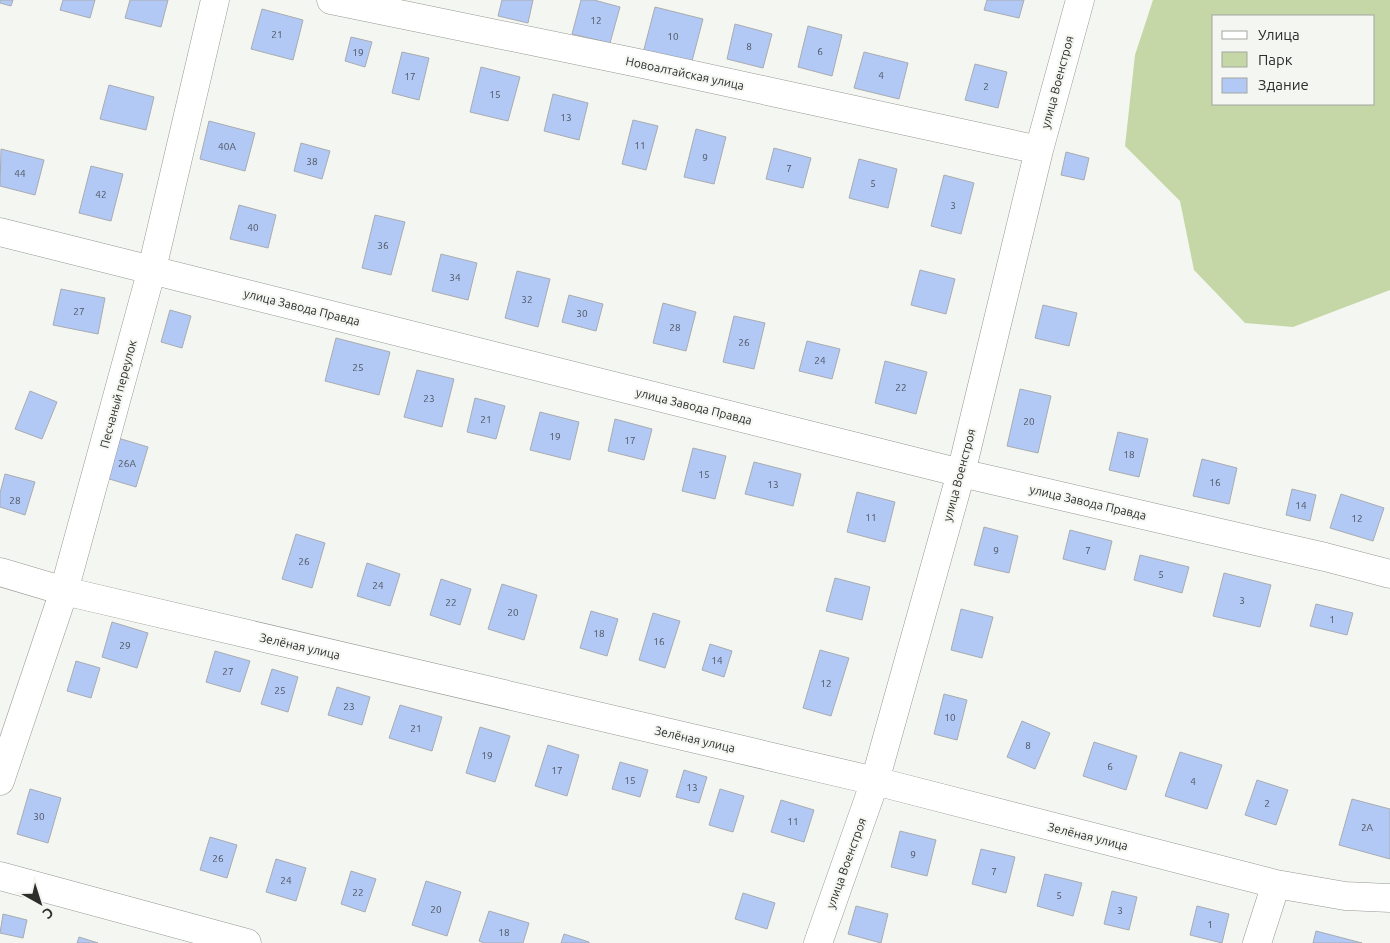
<svg xmlns="http://www.w3.org/2000/svg" width="1390" height="943" viewBox="0 0 1390 943" font-family="Ubuntu,sans-serif">
  <style>
    .green { fill: #c5d7a6; fill-rule: evenodd }
    .building { fill: #b2c8f5; stroke: #a9acb0 }
    .lines { fill: none; stroke-linecap: round; stroke-linejoin: round }
    .minor-casing { stroke: #969893; stroke-width: 29 }
    .minor { stroke: #fff; stroke-width: 28 }
    .labels { text-anchor: middle; dominant-baseline: central; stroke-width: 4; stroke-linejoin: round; paint-order: stroke }
    .number-label { font-size: 10px; fill: #4e545e }
    .street-label { font-size: 12px; fill: #2d2e2c; stroke: #f4f6f1 }
  </style>
  <rect width="100%" height="100%" fill="#f4f6f1"/>
  <path class="green" d="M1153,0H1390V290L1293,327L1245,323L1194,270L1180,201L1125,146L1135,55ZM1214,16H1374V104H1214Z"/>
  <path class="building" d="M0,0H13L11,6L0,3Z
    M63,0H95L90,18L60,10Z
    M130,0H168L161,27L125,18Z
    M502,0H533L528,23L498,16Z
    M581,0H594L620,7L610,43L572,34Z
    M987,0H1024L1019,18L984,10Z
    M655,7L703,19L691,65L643,53Z
    M262,9L303,20L293,60L251,49Z
    M735,24L772,34L763,68L727,59Z
    M808,26L842,35L832,76L798,67Z
    M351,37L372,42L365,67L345,61Z
    M402,52L429,58L419,100L392,93Z
    M864,52L908,63L899,99L854,88Z
    M975,64L1007,72L998,108L965,100Z
    M481,67L520,77L508,121L470,112Z
    M109,85L154,97L146,130L100,119Z
    M553,94L588,103L579,140L544,131Z
    M633,120L658,126L646,170L622,164Z
    M209,121L255,133L245,171L200,159Z
    M696,129L726,137L714,184L684,177Z
    M301,143L330,151L322,179L294,171Z
    M774,148L811,158L803,188L766,179Z
    M1,149L44,160L35,195L0,186Z
    M1066,152L1089,158L1084,180L1061,175Z
    M859,159L897,169L888,208L849,198Z
    M91,166L123,174L111,221L79,213Z
    M944,175L974,183L961,234L931,226Z
    M239,205L276,215L268,248L230,239Z
    M375,215L405,222L391,275L362,268Z
    M441,254L477,263L468,300L432,291Z
    M920,270L955,279L946,314L911,305Z
    M517,271L550,279L538,327L505,318Z
    M61,289L105,298L98,334L53,325Z
    M569,295L603,304L596,331L562,322Z
    M663,303L696,312L686,351L653,343Z
    M1043,305L1077,313L1069,346L1035,338Z
    M170,310L191,316L182,348L161,342Z
    M734,316L765,323L754,369L723,362Z
    M336,338L390,352L379,395L325,381Z
    M807,341L840,349L832,379L799,371Z
    M885,361L927,372L916,414L875,403Z
    M417,370L454,379L442,427L404,417Z
    M1020,389L1051,396L1038,453L1007,446Z
    M30,391L57,402L42,439L15,429Z
    M475,398L505,406L496,439L467,432Z
    M540,412L579,422L570,460L530,450Z
    M615,419L652,429L644,460L608,451Z
    M1118,432L1148,439L1139,477L1109,470Z
    M118,438L148,447L136,487L106,478Z
    M693,448L726,456L715,499L682,491Z
    M1202,459L1237,468L1229,504L1193,496Z
    M754,462L801,474L793,506L745,494Z
    M5,474L35,482L25,515L0,507V493Z
    M1292,489L1316,495L1310,521L1286,515Z
    M857,492L895,502L885,542L847,532Z
    M1341,494L1384,508L1373,541L1330,528Z
    M984,527L1018,536L1009,573L974,565Z
    M1070,530L1112,541L1105,570L1063,559Z
    M296,534L325,543L312,588L282,579Z
    M1140,555L1189,567L1182,593L1134,580Z
    M367,563L400,574L390,606L357,596Z
    M1224,573L1271,585L1260,627L1213,616Z
    M835,578L870,587L862,620L826,611Z
    M441,579L471,589L460,625L430,615Z
    M502,584L537,595L524,640L488,629Z
    M1316,604L1353,613L1347,635L1310,626Z
    M961,609L993,617L982,658L951,650Z
    M591,611L618,619L607,656L580,648Z
    M653,613L680,621L665,668L639,660Z
    M112,622L148,633L137,668L102,657Z
    M710,644L732,651L724,677L702,670Z
    M820,650L849,658L831,716L803,708Z
    M215,651L250,661L240,692L206,682Z
    M76,661L100,668L91,698L67,691Z
    M272,669L298,677L288,712L261,704Z
    M337,687L370,697L362,725L328,715Z
    M944,694L967,700L957,740L934,734Z
    M400,705L442,717L432,751L389,738Z
    M1022,721L1050,733L1035,769L1007,757Z
    M480,727L510,736L495,782L466,773Z
    M1094,742L1137,756L1126,790L1083,776Z
    M548,745L579,755L567,796L535,786Z
    M1180,752L1222,765L1207,809L1165,796Z
    M620,762L648,770L640,797L612,789Z
    M684,770L707,777L699,803L676,797Z
    M1257,780L1288,790L1276,825L1245,815Z
    M30,789L61,798L48,843L17,834Z
    M720,789L744,796L733,832L709,825Z
    M1352,799L1390,809V859L1339,845Z
    M781,800L814,810L804,842L771,832Z
    M900,831L936,840L927,876L891,867Z
    M210,837L237,845L227,878L200,870Z
    M981,849L1015,857L1006,893L972,884Z
    M276,859L306,868L296,901L266,892Z
    M351,871L376,879L365,912L341,904Z
    M1045,874L1082,883L1073,916L1037,906Z
    M426,881L461,892L447,936L412,925Z
    M1112,891L1137,897L1129,930L1104,924Z
    M743,893L775,903L767,929L735,919Z
    M856,906L888,914L881,943L848,934Z
    M1197,906L1229,914L1222,943L1190,935Z
    M489,911L529,923L523,943H484L479,941Z
    M3,914L27,920L23,938L0,933Z
    M1316,931L1362,943H1313Z
    M564,934L589,942V943H561Z
    M79,937L98,943H77Z"/>
  <g class="lines">
    <defs>
      <path id="minor" d="M331,0L643,64L1039,150
        M0,232L961,473L1325,557L1390,574
        M0,572L64,591L875,781L1276,884L1345,896L1390,898
        M0,781L64,591L152,269L215,0
        M0,876L247,943
        M818,943L875,781L961,473L1039,150L1080,0
        M1257,943L1276,884"/>
    </defs>
    <use href="#minor" class="minor-casing"/>
    <use href="#minor" class="minor"/>
  </g>
  <g class="labels">
    <g class="number-label">
      <text x="596" y="20">12</text>
      <text x="277" y="34">21</text>
      <text x="673" y="36">10</text>
      <text x="749" y="46">8</text>
      <text x="820" y="51">6</text>
      <text x="358" y="52">19</text>
      <text x="881" y="75">4</text>
      <text x="410" y="76">17</text>
      <text x="986" y="86">2</text>
      <text x="495" y="94">15</text>
      <text x="566" y="117">13</text>
      <text x="640" y="145">11</text>
      <text x="227" y="146">40А</text>
      <text x="705" y="157">9</text>
      <text x="312" y="161">38</text>
      <text x="789" y="168">7</text>
      <text x="20" y="173">44</text>
      <text x="873" y="183">5</text>
      <text x="101" y="194">42</text>
      <text x="953" y="205">3</text>
      <text x="253" y="227">40</text>
      <text x="383" y="245">36</text>
      <text x="455" y="277">34</text>
      <text x="527" y="299">32</text>
      <text x="79" y="311">27</text>
      <text x="582" y="313">30</text>
      <text x="675" y="327">28</text>
      <text x="744" y="342">26</text>
      <text x="820" y="360">24</text>
      <text x="358" y="367">25</text>
      <text x="901" y="387">22</text>
      <text x="429" y="398">23</text>
      <text x="486" y="419">21</text>
      <text x="1029" y="421">20</text>
      <text x="555" y="436">19</text>
      <text x="630" y="440">17</text>
      <text x="1129" y="454">18</text>
      <text x="127" y="463">26А</text>
      <text x="704" y="474">15</text>
      <text x="1215" y="482">16</text>
      <text x="773" y="484">13</text>
      <text x="15" y="500">28</text>
      <text x="1301" y="505">14</text>
      <text x="871" y="517">11</text>
      <text x="1357" y="518">12</text>
      <text x="996" y="550">9</text>
      <text x="1088" y="550">7</text>
      <text x="304" y="561">26</text>
      <text x="1161" y="574">5</text>
      <text x="378" y="585">24</text>
      <text x="1242" y="600">3</text>
      <text x="451" y="602">22</text>
      <text x="513" y="612">20</text>
      <text x="1332" y="619">1</text>
      <text x="599" y="633">18</text>
      <text x="659" y="641">16</text>
      <text x="125" y="645">29</text>
      <text x="717" y="660">14</text>
      <text x="228" y="671">27</text>
      <text x="826" y="683">12</text>
      <text x="280" y="690">25</text>
      <text x="349" y="706">23</text>
      <text x="950" y="717">10</text>
      <text x="416" y="728">21</text>
      <text x="1028" y="745">8</text>
      <text x="487" y="755">19</text>
      <text x="1110" y="766">6</text>
      <text x="557" y="770">17</text>
      <text x="630" y="780">15</text>
      <text x="1193" y="781">4</text>
      <text x="692" y="787">13</text>
      <text x="1267" y="803">2</text>
      <text x="39" y="816">30</text>
      <text x="793" y="821">11</text>
      <text x="1367" y="827">2А</text>
      <text x="913" y="854">9</text>
      <text x="218" y="858">26</text>
      <text x="994" y="871">7</text>
      <text x="286" y="880">24</text>
      <text x="358" y="892">22</text>
      <text x="1059" y="895">5</text>
      <text x="436" y="909">20</text>
      <text x="1120" y="910">3</text>
      <text x="1210" y="924">1</text>
      <text x="504" y="932">18</text>
    </g>
    <g class="street-label">
      <text transform="translate(685 73) rotate(12)">Новоалтайская улица</text>
      <text transform="translate(1057 82) rotate(-75)">улица Военстроя</text>
      <text transform="translate(302 307) rotate(14)">улица Завода Правда</text>
      <text transform="translate(118 394) rotate(-75)">Песчаный переулок</text>
      <text transform="translate(694 406) rotate(14)">улица Завода Правда</text>
      <text transform="translate(959 475) rotate(-75)">улица Военстроя</text>
      <text transform="translate(1088 502) rotate(13)">улица Завода Правда</text>
      <text transform="translate(300 646) rotate(13)">Зелёная улица</text>
      <text transform="translate(695 739) rotate(13)">Зелёная улица</text>
      <text transform="translate(1088 836) rotate(14)">Зелёная улица</text>
      <text transform="translate(846 863) rotate(-70)">улица Военстроя</text>
    </g>
  </g>
  <rect x="1212" y="15" width="162" height="90" fill="#f4f6f1" stroke="#a4a6a2"/>
  <rect x="1222" y="31" width="25" height="8" fill="#ffffff" stroke="#a4a6a2"/>
  <text x="1258" y="40" font-size="15" fill="#2d2e2c">Улица</text>
  <rect x="1222" y="52" width="25" height="15" fill="#c5d7a6" stroke="#a4a6a2"/>
  <text x="1258" y="65" font-size="15" fill="#2d2e2c">Парк</text>
  <rect x="1222" y="78" width="25" height="15" fill="#b2c8f5" stroke="#a4a6a2"/>
  <text x="1258" y="90" font-size="15" fill="#2d2e2c">Здание</text>
  <g transform="translate(40 903) rotate(141)" stroke="#f4f6f1" stroke-width="4" paint-order="stroke">
  <path d="M0-4L9 19L0 12L-9 19Z" fill="#2d2e2c"/>
  <text y="-8" font-size="14" font-weight="bold" text-anchor="middle" fill="#2d2e2c">С</text>
  </g>
</svg>
